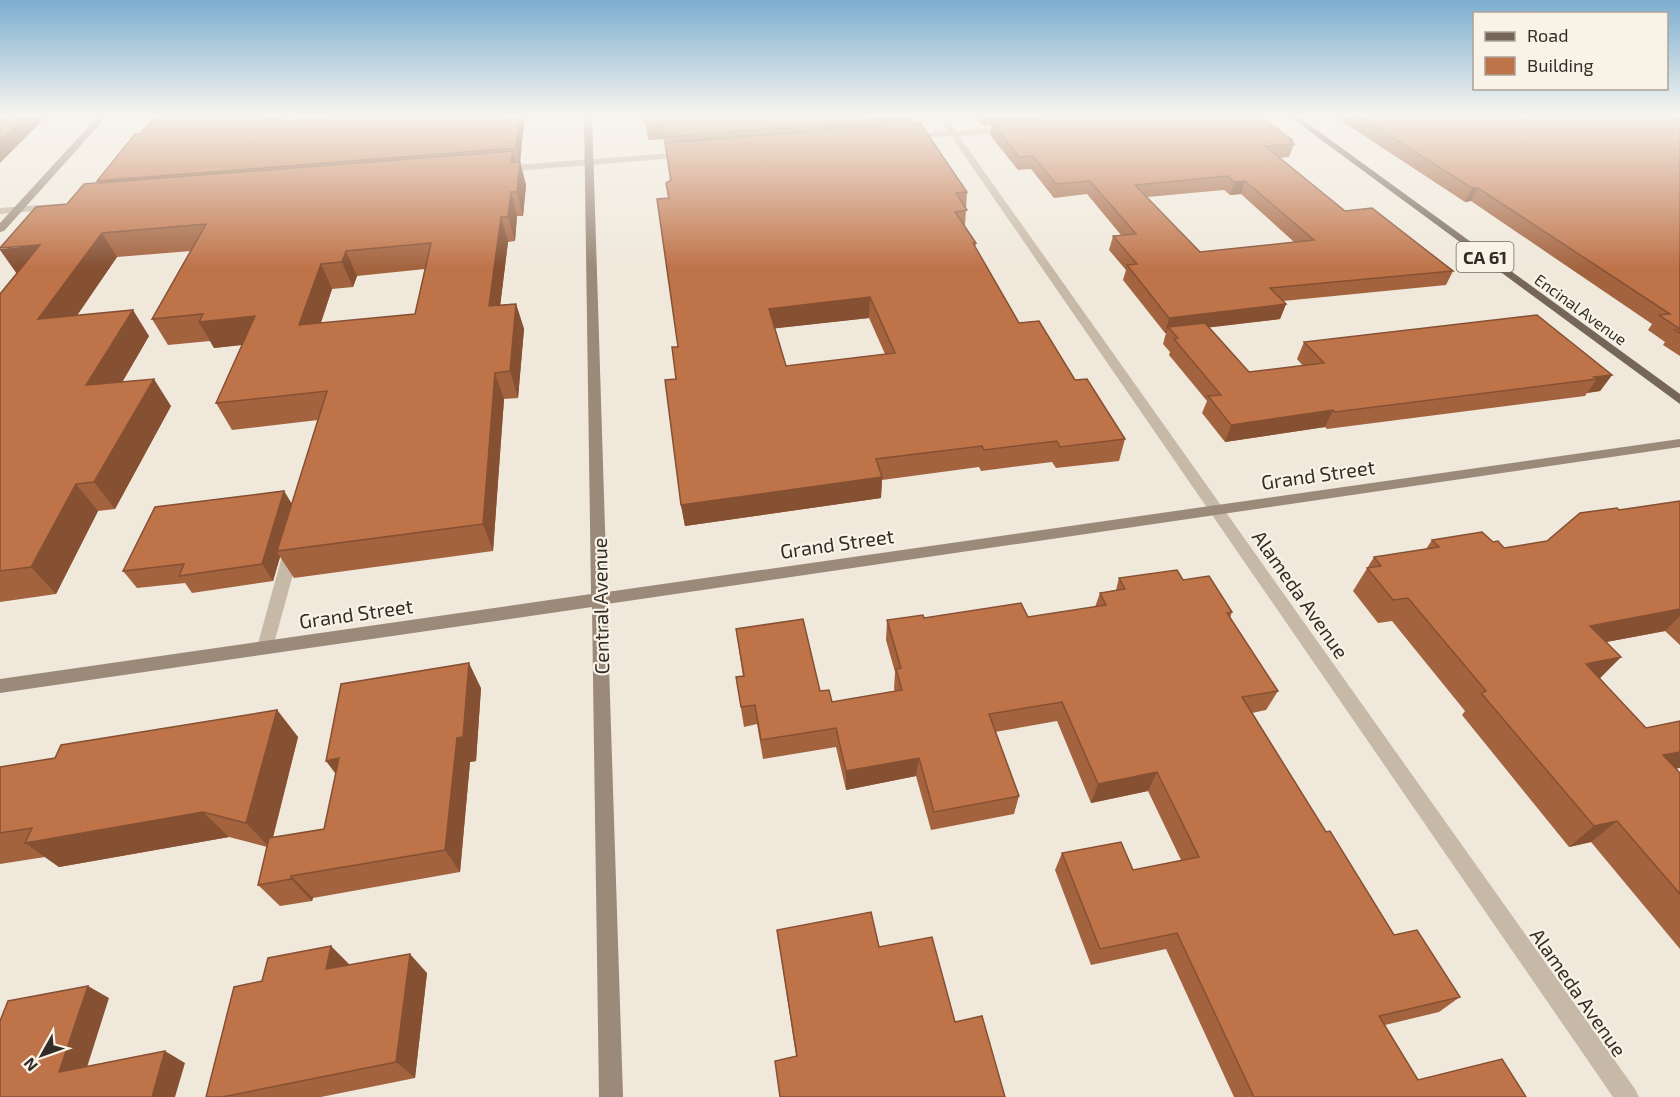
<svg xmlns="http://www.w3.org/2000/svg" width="1680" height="1097" viewBox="0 0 1680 1097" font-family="'Exo 2',sans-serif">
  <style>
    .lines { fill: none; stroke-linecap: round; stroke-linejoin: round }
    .lane { fill: #c7b9a7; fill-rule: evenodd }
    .street { fill: #c7b9a7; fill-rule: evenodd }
    .secondary { fill: #9b8979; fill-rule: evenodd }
    .primary { fill: #766659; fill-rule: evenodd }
    .wall { fill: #a4633f; fill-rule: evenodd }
    .shaded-wall { fill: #865033 }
    .building { fill: #bf7349; stroke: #865033; stroke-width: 1.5; fill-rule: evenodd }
    .labels { text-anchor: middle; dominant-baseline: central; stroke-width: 4.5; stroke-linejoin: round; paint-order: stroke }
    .far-street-label { font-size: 16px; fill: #342d27; stroke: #f8f2e7 }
    .shield { fill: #f8f2e7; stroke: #6f6861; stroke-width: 1.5 }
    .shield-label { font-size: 18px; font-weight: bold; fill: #342d27 }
    .street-label { font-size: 20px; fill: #342d27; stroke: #f8f2e7 }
  </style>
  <rect width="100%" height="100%" fill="#f0e8db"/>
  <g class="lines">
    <path class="lane" d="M292,544L297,545L300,549L273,647L271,652L265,654L259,652L257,647L284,549L287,545Z"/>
    <path class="street" d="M936,114H944L956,131L1014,127V131L1011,132L959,136L1635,1089L1639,1097H1613L951,136L906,139V135L909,134L948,131Z
      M685,152L689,155L688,157L503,172L498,169L503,166Z
      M54,204L59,207L57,209L0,214V208Z"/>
    <path class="secondary" d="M100,114H109L4,231L0,232V223Z
      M584,114H592L607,592L1680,439V447L607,604L623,1097H599L592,607L0,693V679L591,594Z"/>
    <path class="primary" d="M1286,114H1295L1680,394V404Z"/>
  </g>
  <path class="wall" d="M285,114L281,121L351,116V114H525L520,162L526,185L523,216H517L515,241L508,242L500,305L516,304L524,329L518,398L504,399L493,551L294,578L280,557L273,581L192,593L185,583L137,588L123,571L284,491L292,504L318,420L232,430L216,403L242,345L214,348L210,341L168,345L152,319L191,251L117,257L77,315L149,336L122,382L171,406L115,509L98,511L56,594L0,602V294L17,273L67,204L99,183L97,181ZM425,269L415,314L321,323L332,289L353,287L357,276Z
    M644,114L914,117L913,124L967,192L965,226L976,243L975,248L1019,323L1075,380L1125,439L1119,461L1056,468L1052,462L981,471L979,467L882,480L881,498L685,526L681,505L676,379L678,347L668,198L666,183L670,180L664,139L648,140ZM869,318L885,354L786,366L775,328Z
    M974,114H1258L1292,140V142L1294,144L1289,157L1279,158L1345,211L1453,271L1446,285L1283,301L1286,304L1280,319L1209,327L1249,372L1303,366L1297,359L1304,342L1612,375L1600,391L1587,393L1585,396L1327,429L1325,427L1225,442L1202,413L1207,401L1169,355L1170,352L1163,344L1166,333H1165L1123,280L1126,270L1109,250L1113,236L1121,235L1087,194L1054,198L1031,169L1018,170L990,135L991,125L983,126ZM1224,190L1230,195L1241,194L1294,242L1200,252L1147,197Z
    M1331,114H1680V356L1663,345L1665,342L1648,330L1652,324L1471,201L1465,202Z
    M1680,501V645L1665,631L1606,642L1621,657L1600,678L1680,773V949L1591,842L1569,847L1462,715L1465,711L1392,621L1378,623L1353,591L1374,557L1426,549L1432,540L1493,542L1504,548L1547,541L1619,510Z
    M1119,578L1183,580L1232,612L1230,618L1278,691L1266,710L1252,713L1326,832L1394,935L1460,997L1439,1012L1385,1025L1418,1080L1526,1097H1234L1166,949L1091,965L1055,870L1062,853L1133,870L1181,860L1148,791L1091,803L1057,721L995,732L1019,796L1014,814L931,830L916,776L846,790L836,747L763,759L757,724L744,727L736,677L743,676L736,629L820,691L832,702L895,691L894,689L895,672L886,640L887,620L924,618L1028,617L1095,607L1100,593L1116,590Z
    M481,688L476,761L470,762L460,872L313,898L312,901L280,906L258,885L267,847L229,837L59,867L45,857L0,864V767L55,758L277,710L298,737L273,838L324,829Z
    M777,930L879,947L955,1022L796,1056Z
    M350,965L427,973L415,1078L321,1097H206L262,981Z"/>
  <path class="shaded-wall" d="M28,114H49L0,163V141Z
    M270,114H285L272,137L266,122Z
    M520,114H525L520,162L526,185L523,216L517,192L520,163L516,148Z
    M513,151L519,174L511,163Z
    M1245,181L1241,194L1230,195L1234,182Z
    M1472,188H1478L1471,201L1465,202Z
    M511,192L517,216L515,241L508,217Z
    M501,217L508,242L497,332L489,306Z
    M102,233L117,257L57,345L38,319Z
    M40,245L17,274L0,250V249Z
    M346,251L357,276L353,287L342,262Z
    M321,264L332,289L311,351L299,325Z
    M870,297L869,318L770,329L769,309Z
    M516,304L524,329L518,398L510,371Z
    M1286,304L1280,319L1172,332L1168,327L1166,333H1165L1169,318Z
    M133,310L149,336L105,412L86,385Z
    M255,316L268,342L214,348L199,322Z
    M495,373L504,399L493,551L483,524Z
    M1612,375L1600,391L1587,393L1597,379L1594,377Z
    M154,379L171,406L115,509L94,482Z
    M1333,410L1325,427L1225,442L1231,425Z
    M882,477L881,498L685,526L681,505Z
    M76,484L98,511L56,594L31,567Z
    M284,491L294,508L277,551L280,557L273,581L262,564Z
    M1680,609V616L1665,631L1569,649L1590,626Z
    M1621,657L1598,680L1586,664Z
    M469,663L481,688L476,761L470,762L460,872L445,850L457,738Z
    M277,710L298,737L270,848L246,823Z
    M1680,752V768L1637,777L1663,755Z
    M339,758L344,785L326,761Z
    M919,758L916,776L846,790V771Z
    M1157,772L1148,791L1091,803L1098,784Z
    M203,812L229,837L59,867L25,843Z
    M1617,821L1591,842L1569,847L1594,826Z
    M291,876L313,898L312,901L291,879Z
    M331,946L350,965L326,969Z
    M410,954L427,973L415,1078L396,1062Z
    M88,986L109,998L82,1083L59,1072Z
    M165,1051L185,1063L175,1097H152Z"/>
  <path class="building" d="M0,114H28L0,141Z
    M157,114H270L266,122L351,116V114H520L516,148L97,181L135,134H140Z
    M644,114H912L914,117L664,137L662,124L646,125Z
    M1084,114H1258L1292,140H1290L1294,144L1265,146L1345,211L1372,208L1453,271L1270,288L1286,304L1169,318L1127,265L1137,264L1113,236L1136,234L1090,181L1056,184L1033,156L1019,157L992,122ZM1228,176L1234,182L1245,181L1314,240L1200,252L1135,185Z
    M1355,114H1668L1680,120V333L1675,330L1680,329L1659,315L1670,314L1478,188H1472Z
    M920,123L967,192L956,193L967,210L955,212L976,243H973L1019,323L1039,321L1075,380L1087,379L1125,439L1060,447L1057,441L984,450L982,446L876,459L882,477L681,505L665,380L676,379L672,347H678L657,199L669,198L666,183L671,180L665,143ZM870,297L895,353L786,366L769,309Z
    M513,151L511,163L520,162L517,192H511L508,217H501L489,306L516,304L510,371L495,373L483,524L277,551L327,391L216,403L255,316L199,322L203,314L152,319L206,224L102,233L38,319L133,310L86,385L154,379L94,482L76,484L31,567L0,571V294L40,245L0,248L36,207L67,204L84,184ZM431,243L415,314L299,325L321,264L342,262L346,251Z
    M1537,315L1612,375L1594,377L1597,379L1335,412L1333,410L1231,425L1208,396L1221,395L1174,339L1178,338L1168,327L1205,323L1249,372L1324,363L1304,342Z
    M284,491L262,564L179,576L184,564L123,571L155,507Z
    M1680,501V609L1590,626L1621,657L1586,664L1646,728L1680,721V752L1663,755L1680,773V894L1617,821L1594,826L1481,693L1486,691L1408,598L1393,600L1367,568L1381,566L1374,557L1439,547L1432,540L1482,532L1493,542L1498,541L1504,548L1547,541L1580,513L1617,508L1619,510Z
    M1177,570L1183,580L1209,576L1232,612L1227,613L1278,691L1242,697L1326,832L1330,831L1394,935L1417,930L1460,997L1379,1016L1418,1080L1502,1059L1526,1097H1254L1177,933L1100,949L1062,853L1121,842L1133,870L1199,857L1157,772L1098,784L1062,702L989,714L1019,796L934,812L919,758L846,771L836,728L761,740L755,705L741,707L736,677L744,676L736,629L803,619L820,691L829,690L832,702L902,690L896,669L901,668L887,620L923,615L924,618L1021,603L1028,617L1106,605L1100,593L1125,589L1119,578Z
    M469,663L463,737L457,738L445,850L291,876V879L258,885L269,838L324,829L339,758L326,761L341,684Z
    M277,710L246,823L203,812L25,843L32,828L0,833V767L55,758L61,745Z
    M871,912L879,947L932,937L955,1022L982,1016L1005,1097H780L775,1061L797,1056L777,930Z
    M331,946L326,969L410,954L396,1062L222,1097H206L234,987L262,981L268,958Z
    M88,986L59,1072L165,1051L152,1097H0V1021L8,1001Z"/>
  <linearGradient id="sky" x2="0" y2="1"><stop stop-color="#7caed0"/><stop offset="0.43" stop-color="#f8f5ef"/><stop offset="1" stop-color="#f8f5ef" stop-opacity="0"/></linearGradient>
  <rect width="1680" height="268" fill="url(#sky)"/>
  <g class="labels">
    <g class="far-street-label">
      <text transform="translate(1581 309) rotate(36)">Encinal Avenue</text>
    </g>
    <rect class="shield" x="1456.5" y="242" width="57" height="30" rx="4.5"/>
    <g class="shield-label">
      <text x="1485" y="257">CA 61</text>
    </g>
    <g class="street-label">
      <text transform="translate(1318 474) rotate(-8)">Grand Street</text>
      <text transform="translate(837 543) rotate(-8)">Grand Street</text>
      <text transform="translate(1301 594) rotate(55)">Alameda Avenue</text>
      <text transform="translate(600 606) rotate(-91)">Central Avenue</text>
      <text transform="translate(356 613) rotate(-8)">Grand Street</text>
      <text transform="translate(1579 992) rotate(55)">Alameda Avenue</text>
    </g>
  </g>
  <rect x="1473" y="12" width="195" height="78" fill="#f8f2e7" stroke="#aaa39a" stroke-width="1.5"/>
  <rect x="1485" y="32" width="30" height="9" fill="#766659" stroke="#aaa39a" stroke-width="1.5"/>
  <text x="1527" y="42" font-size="18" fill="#342d27">Road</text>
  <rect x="1485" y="57" width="30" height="18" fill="#bf7349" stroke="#aaa39a" stroke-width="1.5"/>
  <text x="1527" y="72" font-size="18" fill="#342d27">Building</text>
  <g transform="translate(42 1055) rotate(230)" stroke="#f8f2e7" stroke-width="4.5" paint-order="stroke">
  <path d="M0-4.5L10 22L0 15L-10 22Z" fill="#342d27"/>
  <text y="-9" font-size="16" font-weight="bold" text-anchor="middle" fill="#342d27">N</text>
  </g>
</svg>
